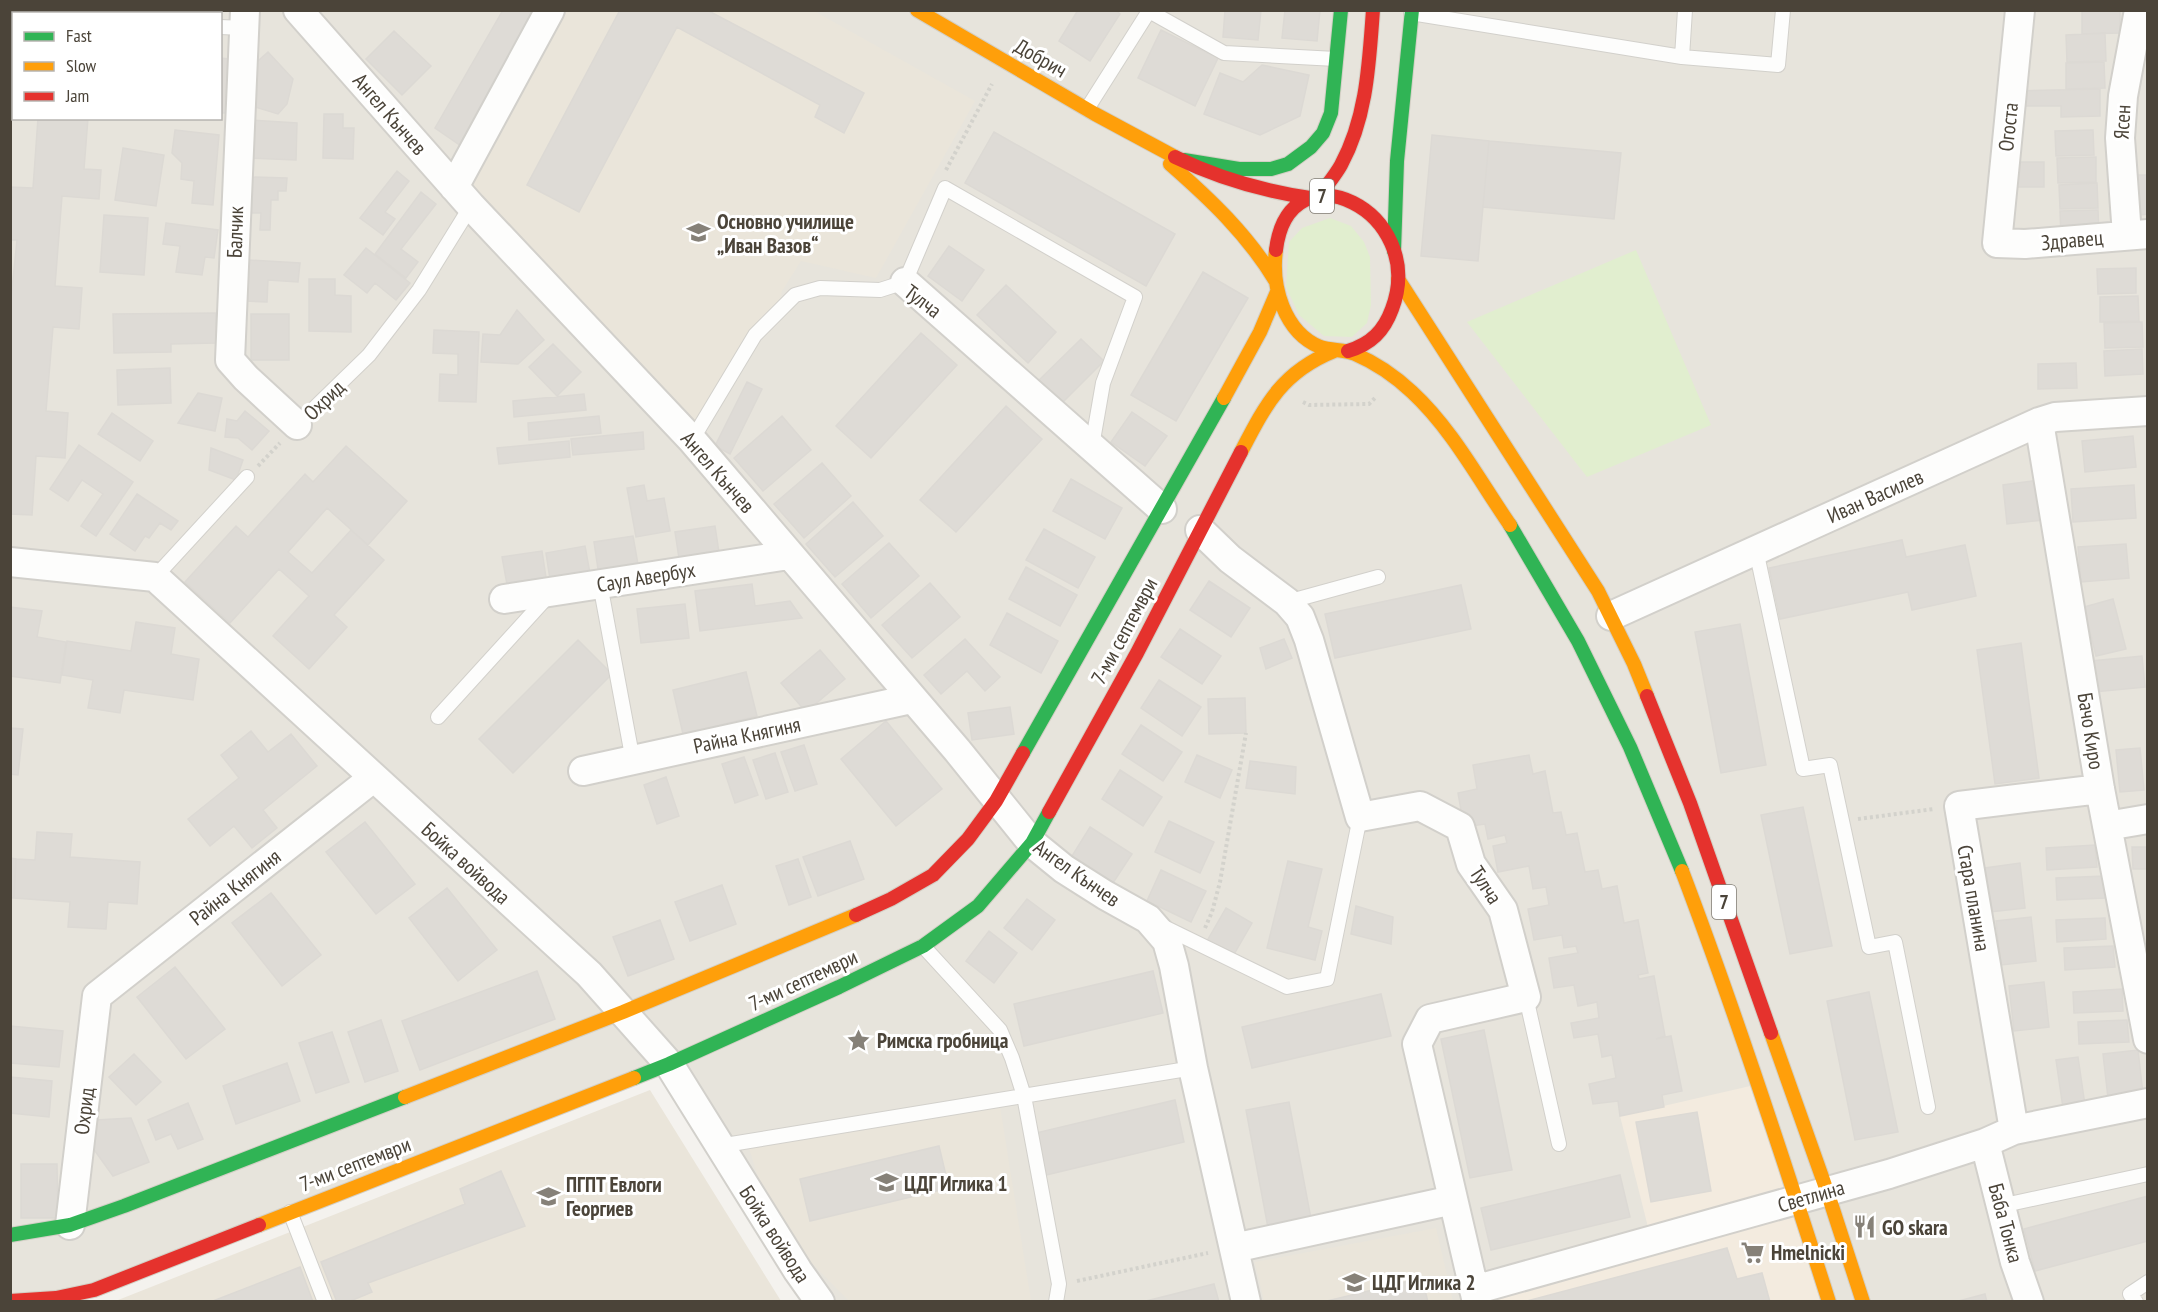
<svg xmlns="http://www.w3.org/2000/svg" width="2158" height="1312" viewBox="0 0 2158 1312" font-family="'PT Sans Narrow',sans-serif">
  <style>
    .residential { fill: #e7e4dc; fill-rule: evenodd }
    .commercial { fill: #f3ebdf }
    .education { fill: #eae5da }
    .green { fill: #e1eecf }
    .building { fill: #dedbd6; stroke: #dcd9d4; stroke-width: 1.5 }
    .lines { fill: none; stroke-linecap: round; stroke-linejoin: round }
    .lane-casing { stroke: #d2d0cb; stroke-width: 16 }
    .street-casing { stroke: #d2d0cb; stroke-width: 32 }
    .fast-casing { stroke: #d3cfc5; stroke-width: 16 }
    .slow-casing { stroke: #d3cfc5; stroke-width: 16 }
    .jam-casing { stroke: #d3cfc5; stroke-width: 16 }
    .path { stroke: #d3d2cc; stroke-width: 4; stroke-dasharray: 3 3; stroke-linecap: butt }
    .lane { stroke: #fdfdfc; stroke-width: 14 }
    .street { stroke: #fdfdfc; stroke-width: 28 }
    .fast { stroke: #30b455; stroke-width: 14 }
    .slow { stroke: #ff9f0a; stroke-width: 14 }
    .jam { stroke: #e5322d; stroke-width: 14 }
    .labels { text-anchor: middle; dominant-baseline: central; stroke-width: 6; stroke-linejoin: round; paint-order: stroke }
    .shield { fill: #fff; stroke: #817c74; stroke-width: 1.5 }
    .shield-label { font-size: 20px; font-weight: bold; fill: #4b4439 }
    .street-label { font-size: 21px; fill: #4b4439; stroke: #fff }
    .poi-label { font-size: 21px; font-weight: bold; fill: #4b4439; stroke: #fff; text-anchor: start }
  </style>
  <rect width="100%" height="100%" fill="#f4f2ee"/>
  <path class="residential" d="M11,11H2147V1301H816L668,1064L94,1290L11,1301ZM14,14H220V118H14Z"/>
  <path class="commercial" d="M1759,1084L1829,1301L1477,1302L1651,1239L1620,1116Z"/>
  <path class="education" d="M550,11H814L975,101L876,278L801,261L782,291L777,311L692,440L454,187Z
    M650,1090L781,1301L113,1302Z
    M999,1100L1031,1301H849L773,1224L747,1142Z
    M1436,1228L1453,1301H1264L1255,1262Z"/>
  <path class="green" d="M1330,218L1351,226L1364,242L1370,257L1371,305L1367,323L1352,337L1324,336L1299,315L1286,287L1289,242L1302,228Z
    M1636,250L1711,425L1587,477L1467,322Z"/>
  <path class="building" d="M46,10H95L94,14H45Z
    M503,10H533L539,13L461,146L435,128Z
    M620,10H707L864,93L844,133L815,117L820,105L677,27L579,212L527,185Z
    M1078,10H1115L1120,14L1090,61L1059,41Z
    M1225,10H1261L1258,40L1223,37Z
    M1285,10H1320L1317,41L1282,38Z
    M2082,10H2120V33L2082,34Z
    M1161,30L1218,58L1195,106L1138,78Z
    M394,31L431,66L402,95L366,59Z
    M2105,33L2106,61L2067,62L2066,35Z
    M268,52L293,79L287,104L278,114L255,107L248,70Z
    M220,58L229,59L226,113H220Z
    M12,59L14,60V109H10Z
    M2104,62L2105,88L2066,89V63Z
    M1262,65L1309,75L1300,116L1260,135L1204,114L1220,73L1243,82Z
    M2100,89V116L2061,117V106H2017L2016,91Z
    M324,114H343V128H354L353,159L323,158Z
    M38,118H88L84,169L101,170L99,199L62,196L55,286L82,288L79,329L53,327L46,411L68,413L65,458L36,456L32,515L10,514V309L17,240H10V187L33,188Z
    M251,120L297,123L296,160L250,158Z
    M175,130L219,135L213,205L192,203L194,181L181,179L182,163L172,153Z
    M2093,130L2094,155L2056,156L2055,131Z
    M994,132L1175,234L1146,286L965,183Z
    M1432,135L1489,141L1478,261L1421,256Z
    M1489,141L1621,153L1614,219L1483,207Z
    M123,148L164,155L156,206L115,200Z
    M2096,157V182L2058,183L2057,158Z
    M2013,162H2044V187H2013Z
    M397,171L409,181L385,212L395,219L383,235L360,218Z
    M2137,175H2148V214L2140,215Z
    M250,177L287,178L286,191H278V200H271L270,230H260L261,213H249Z
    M2097,183L2098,208L2060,209L2059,185Z
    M421,192L436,204L401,249L418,262L406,278L375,254Z
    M2098,210L2099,235L2061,236L2060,211Z
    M104,215L148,218L144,275L100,272Z
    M166,223L218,230L214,258L205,257L202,275L176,272L180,246L163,244Z
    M949,246L984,270L962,301L928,276Z
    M366,248L410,283L396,300L375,283L367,293L344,275Z
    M248,260L300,263L298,282L268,280L267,302L245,301Z
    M2136,268V293L2098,294L2097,269Z
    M1203,272L1248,298L1176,421L1131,395Z
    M309,279H335V295L351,296V332L309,331Z
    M1006,285L1056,332L1028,363L977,315Z
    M2138,296L2139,321L2100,322V297Z
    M517,310L544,340L518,364L481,362L483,334L500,335Z
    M216,313V343L171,344V352L114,353L113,314Z
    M251,314H289V360H251Z
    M2142,322L2143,347L2105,348L2104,323Z
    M434,330L479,332L476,402L439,401L440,374L458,375V354L433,353Z
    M921,333L957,365L871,458L836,426Z
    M1081,339L1104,361L1056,409L1033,386Z
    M553,344L581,372L557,396L529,367Z
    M2142,349L2143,374L2105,376L2104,351Z
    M2076,363L2077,388L2038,389V364Z
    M170,368L171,403L118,405L117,370Z
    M747,382L762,389L730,454L715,446Z
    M198,393L222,398L215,431L178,423Z
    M584,394L586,410L514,417L513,401Z
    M1006,406L1042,439L956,532L920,500Z
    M245,411L269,431L252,450L238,438L225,437L227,419L237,421Z
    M1132,412L1167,436L1145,466L1111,442Z
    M112,413L153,441L140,461L98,434Z
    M599,416L601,433L529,440L528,423Z
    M782,416L811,450L763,491L734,458Z
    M643,432L644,449L573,455L571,439Z
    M2133,436L2136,467L2085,472L2082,441Z
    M569,441L570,457L499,464L497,448Z
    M79,445L133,482L96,536L81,526L103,494L82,480L68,501L50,489Z
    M346,446L407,501L368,545L327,508L288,552L312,573L351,530L384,560L334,615L347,627L309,669L273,636L309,596L279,569L230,623L185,582L236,526L248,537L305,474L313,482Z
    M211,448L243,460L236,480L209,470Z
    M822,463L851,496L804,538L774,504Z
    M1071,479L1122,508L1105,539L1053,511Z
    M2040,480L2044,520L2007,524L2003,485Z
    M644,485L647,501L664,498L670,531L636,537L627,488Z
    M2134,485L2136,518L2073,522L2071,489Z
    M137,494L178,521L171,530L160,523L149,538L145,536L135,551L110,534Z
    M853,502L883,536L835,577L806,544Z
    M715,526L720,559L680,565L675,532Z
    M1044,529L1095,557L1078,588L1026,560Z
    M633,536L639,570L599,576L594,542Z
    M1902,540L1906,557L1965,545L1976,596L1912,610L1908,592L1780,619L1769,568Z
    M889,543L919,576L871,618L842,584Z
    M2126,544L2129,578L2081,582L2078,547Z
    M585,546L591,579L551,586L546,553Z
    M542,551L547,584L508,590L502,557Z
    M1026,567L1077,595L1060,626L1009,599Z
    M1209,581L1250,608L1231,637L1190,610Z
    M930,583L960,617L912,658L882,625Z
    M752,584L755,606L790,601L802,618L700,631L695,591Z
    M1461,585L1471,629L1335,658L1325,614Z
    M2113,599L2126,649L2096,656L2084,607Z
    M685,604L689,638L641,643L637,609Z
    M10,607L42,611L37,637L66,642L60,683L10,676Z
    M1007,613L1058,641L1041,673L990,645Z
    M136,622L175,628L171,654L199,659L193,700L124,690L120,713L88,708L93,680L62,675L67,641L131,651Z
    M1740,624L1766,765L1721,773L1695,632Z
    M1180,629L1221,656L1202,684L1161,657Z
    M965,639L1000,677L985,691L967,671L941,694L924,675Z
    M1284,639L1292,658L1266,669L1260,648Z
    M578,640L612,674L513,773L479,739Z
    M2021,643L2039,778L1995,784L1977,650Z
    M820,650L845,679L806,712L781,683Z
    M2142,656L2145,687L2094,692L2091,661Z
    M746,672L757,716L683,734L673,690Z
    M1159,680L1201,707L1182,736L1141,708Z
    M1245,698L1246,733L1209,734L1208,699Z
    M1010,707L1014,734L972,740L968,713Z
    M886,721L942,789L896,826L841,759Z
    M1141,725L1182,752L1163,781L1122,754Z
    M10,728L23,729L18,775L10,774Z
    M251,731L268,752L291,734L317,766L263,810L277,828L252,848L234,826L210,846L188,819L239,778L221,755Z
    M804,745L817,784L795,791L781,752Z
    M2140,748L2144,790L2120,792L2116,750Z
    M775,753L788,792L766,799L753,760Z
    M1197,755L1232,770L1220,798L1185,782Z
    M1529,755L1533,774L1545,771L1553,813L1561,812L1566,835L1577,833L1585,872L1598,870L1602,889L1617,886L1624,923L1638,920L1648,973L1638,975L1639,979L1654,976L1665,1036L1656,1039L1671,1036L1682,1091L1662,1095L1664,1107L1620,1116L1618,1101L1593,1104L1589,1084L1616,1078L1612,1055L1602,1057L1598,1034L1574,1038L1571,1023L1599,1018L1597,1002L1578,1006L1574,985L1554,988L1549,958L1578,953L1576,946L1564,948L1562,935L1534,940L1528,909L1549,905L1546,887L1533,889L1529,866L1498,872L1493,846L1507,843L1505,835L1488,839L1485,824L1464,827L1458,793L1477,789L1473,765Z
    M744,757L758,795L735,803L722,764Z
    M1250,761L1296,767L1295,794L1246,788Z
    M1120,770L1162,797L1143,826L1102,799Z
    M666,777L679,816L657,824L644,785Z
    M1803,807L1832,946L1790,954L1761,815Z
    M1169,821L1214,842L1200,873L1155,852Z
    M365,822L415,884L376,914L326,852Z
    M1090,827L1132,854L1113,883L1072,856Z
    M37,832L72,834L70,857L140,862L137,904L108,902L106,929L68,927L70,902L14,898L16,859L35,860Z
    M850,841L864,879L818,896L803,857Z
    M2095,845L2097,867L2047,870L2046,848Z
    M2132,847H2148V869H2133Z
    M10,858L16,859L14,898H10Z
    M798,859L811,897L789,905L776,866Z
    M1288,861L1322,869L1308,927L1322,931L1315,960L1267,948Z
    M2020,863L2025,908L1990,912L1985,868Z
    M1161,870L1206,891L1191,922L1147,901Z
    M2105,876L2106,898L2057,900L2056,878Z
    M722,885L736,924L690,941L675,902Z
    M447,888L497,950L458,981L409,918Z
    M271,893L321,955L282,986L232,923Z
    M1027,899L1055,920L1032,950L1004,928Z
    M1356,906L1393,917L1391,944L1351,934Z
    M1226,908L1252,923L1233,956L1207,941Z
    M2031,917L2036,961L2001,965L1996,921Z
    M2105,918L2106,939L2057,942L2056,920Z
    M660,920L674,959L628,976L613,937Z
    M989,931L1017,953L994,983L966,961Z
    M2113,946L2115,967L2065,970L2064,948Z
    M175,967L225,1029L186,1059L137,997Z
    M537,971L555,1019L420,1070L402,1021Z
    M1153,971L1163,1013L1024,1046L1014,1004Z
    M2044,982L2049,1027L2014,1031L2009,986Z
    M2122,989L2123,1011L2074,1013L2073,992Z
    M1869,992L1898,1132L1855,1140L1827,1001Z
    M1381,994L1391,1036L1252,1068L1242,1027Z
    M381,1020L398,1071L365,1082L348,1032Z
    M2127,1020L2129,1042L2079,1044L2078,1022Z
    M10,1026L63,1031L59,1067L10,1063Z
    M1484,1030L1512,1170L1470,1178L1441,1039Z
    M332,1032L349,1082L316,1093L299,1043Z
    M2138,1050L2143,1094L2108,1098L2103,1054Z
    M134,1054L161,1082L136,1105L109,1077Z
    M2078,1057L2085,1105L2063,1108L2056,1060Z
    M287,1063L300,1101L236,1124L223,1086Z
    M10,1077L52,1081L49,1117L10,1113Z
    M1175,1100L1184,1142L1046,1175L1036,1133Z
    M1289,1102L1312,1224L1269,1233L1246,1110Z
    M188,1103L203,1139L178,1149L171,1134L156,1140L148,1120Z
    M1697,1112L1711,1191L1651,1202L1636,1122Z
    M131,1118L149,1162L113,1176L90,1144L96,1120Z
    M939,1146L949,1188L810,1221L800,1179Z
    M21,1164H57L58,1218H21Z
    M501,1171L525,1226L368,1283L372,1292L348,1302H337L321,1262L465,1204L460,1189Z
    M1620,1175L1630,1217L1491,1250L1481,1208Z
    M2148,1196V1241L2035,1271L2024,1229Z
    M1727,1248L1737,1279L1762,1273L1770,1302H1523Z
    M300,1267L313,1302L213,1301Z
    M1422,1278L1428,1302H1323Z
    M1214,1284L1219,1302H1142Z
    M1985,1294L1987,1302H1955Z"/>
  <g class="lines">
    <defs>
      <path id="lane" d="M1411,13L1682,57L1778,65L1783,10
        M220,27L245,28
        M1682,57L1685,10
        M1087,109L1149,11L1224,53L1336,59
        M297,425L369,355L419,290L471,206
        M692,440L755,335L795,295L820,288L880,290L905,282L945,188L1135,297L1103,383L1092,446
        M1756,550L1803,769L1830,765L1869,947L1895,942L1928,1107
        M155,577L247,477
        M600,584L633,761
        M1287,602L1378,577
        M438,717L549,595
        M1164,927L1287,987L1327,979L1360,817
        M923,946L1000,1030L1012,1058L1024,1096L1059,1284L1056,1302
        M1526,997L1559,1144
        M719,1146L1193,1068
        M2000,1206L2148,1174
        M290,1212L325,1302
        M2136,1302L2130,1294L2148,1282"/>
      <path id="street" d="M245,10L230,360L246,378L297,425
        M298,10L471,206L692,440L957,750L1032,843L1064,869L1105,895L1148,919L1167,941L1174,966L1193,1068L1246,1302
        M2020,10L1997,243L2025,244L2148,234
        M454,187L550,10
        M2127,235L2120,138L2123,96L2139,10
        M905,282L1162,509
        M2039,422L2100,789L2148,1039
        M1200,530L1230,559L1287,602L1300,617L1309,640L1360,817L1420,806L1460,827L1471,864L1503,910L1526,997L1430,1019L1417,1044L1477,1302
        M10,562L155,577L589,974L669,1064L798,1271L820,1302
        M504,599L789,555
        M1611,616L2039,422L2055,417L2148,411
        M583,771L911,699
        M2107,826L2148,819
        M2014,1130L1959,806L2100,789
        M1985,1143L2015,1262L2029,1302
        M70,1225L97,996L373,778
        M1234,1248L1453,1200
        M1474,1290L1889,1174L1985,1143L2014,1130L2148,1103"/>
      <path id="fast" d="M1184,160L1239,169H1271L1288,164L1311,147L1323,133L1331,113L1341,10
        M1394,251L1397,161L1412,10
        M1510,525L1578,641L1630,747L1682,871
        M1023,753L1224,398
        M634,1078L669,1064L839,987L923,946L978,906L1032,843L1049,812
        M10,1235L70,1225L124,1206L405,1097"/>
      <path id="slow" d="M917,10L1095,114L1175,157
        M1170,164C1210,199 1247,234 1275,280
        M1276,250C1271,286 1284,332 1320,347C1332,351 1344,349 1355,354C1376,363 1396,377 1412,392C1452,429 1479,480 1510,525
        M1398,279L1598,591L1634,664L1647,696
        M1224,398L1260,332L1277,292
        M1241,452C1266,404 1282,372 1334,351
        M1682,871C1736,1013 1783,1157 1829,1302
        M1771,1033L1827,1191L1863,1302
        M405,1097L623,1012L856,915
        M259,1225L634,1078"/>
      <path id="jam" d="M1175,157C1218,178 1263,191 1310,198
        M1319,196C1326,186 1335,176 1341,165C1367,117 1369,63 1373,10
        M1276,250C1289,143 1429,211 1392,309C1384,331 1371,344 1348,351
        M1647,696L1690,803L1771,1033
        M1049,812L1137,653L1241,452
        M856,915L891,899L933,875L968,839L996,801L1023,753
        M10,1301L56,1298L94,1290L259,1225"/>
    </defs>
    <use href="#lane" class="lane-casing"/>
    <use href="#street" class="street-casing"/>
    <use href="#fast" class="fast-casing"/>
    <use href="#slow" class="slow-casing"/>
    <use href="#jam" class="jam-casing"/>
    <path class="path" d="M946,170L992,84
      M1303,402L1309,405L1369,404L1376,397
      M258,466L280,443
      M1858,819L1934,809
      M1205,928L1212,912L1220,882L1246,733
      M1077,1281L1208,1253"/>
    <use href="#lane" class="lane"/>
    <use href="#street" class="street"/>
    <use href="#fast" class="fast"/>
    <use href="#slow" class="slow"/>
    <use href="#jam" class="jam"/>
  </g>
  <defs>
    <symbol id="school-bare" viewBox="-9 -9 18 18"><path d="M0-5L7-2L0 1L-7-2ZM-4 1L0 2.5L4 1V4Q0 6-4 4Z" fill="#868178" stroke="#fff" stroke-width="2.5" paint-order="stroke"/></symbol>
    <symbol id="sight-bare" viewBox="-9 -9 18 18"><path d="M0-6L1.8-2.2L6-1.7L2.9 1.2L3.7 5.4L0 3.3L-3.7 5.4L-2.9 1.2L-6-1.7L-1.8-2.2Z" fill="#868178" stroke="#fff" stroke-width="2.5" paint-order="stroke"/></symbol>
    <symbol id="restaurant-bare" viewBox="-9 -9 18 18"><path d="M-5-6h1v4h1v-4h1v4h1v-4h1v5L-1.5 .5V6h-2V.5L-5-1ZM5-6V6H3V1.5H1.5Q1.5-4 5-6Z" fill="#868178" stroke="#fff" stroke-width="2.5" paint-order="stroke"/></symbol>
    <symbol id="supermarket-bare" viewBox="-9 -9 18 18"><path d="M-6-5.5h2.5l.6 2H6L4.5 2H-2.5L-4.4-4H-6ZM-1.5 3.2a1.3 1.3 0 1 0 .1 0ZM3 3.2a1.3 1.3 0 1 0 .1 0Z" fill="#868178" stroke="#fff" stroke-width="2.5" paint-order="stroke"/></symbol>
  </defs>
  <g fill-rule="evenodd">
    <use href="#school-bare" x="682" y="216" width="33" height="33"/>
    <use href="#sight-bare" x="842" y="1024" width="33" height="33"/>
    <use href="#school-bare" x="870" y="1166" width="33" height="33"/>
    <use href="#school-bare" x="532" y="1180" width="33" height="33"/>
    <use href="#restaurant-bare" x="1848" y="1210" width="33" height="33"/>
    <use href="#supermarket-bare" x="1736" y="1236" width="33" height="33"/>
    <use href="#school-bare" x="1338" y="1266" width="33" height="33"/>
  </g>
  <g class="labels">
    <g class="shield">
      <rect x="1310" y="179" width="24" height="34" rx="4.5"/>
      <rect x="1712" y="885" width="24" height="34" rx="4.5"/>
    </g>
    <g class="shield-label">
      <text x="1322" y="196">7</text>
      <text x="1724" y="902">7</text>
    </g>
    <g class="street-label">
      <text transform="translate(1041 58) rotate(30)">Добрич</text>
      <text transform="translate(390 114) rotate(49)">Ангел Кънчев</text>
      <text transform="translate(2122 122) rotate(-87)">Ясен</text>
      <text transform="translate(2008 127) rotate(-84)">Огоста</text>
      <text transform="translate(235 232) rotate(-88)">Балчик</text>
      <text transform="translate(2072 240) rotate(-5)">Здравец</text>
      <text transform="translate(923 301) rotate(37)">Тулча</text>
      <text transform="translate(324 400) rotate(-44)">Охрид</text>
      <text transform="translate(718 472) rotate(49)">Ангел Кънчев</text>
      <text transform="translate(1875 496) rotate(-24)">Иван Василев</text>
      <text transform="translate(646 577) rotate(-9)">Саул Авербух</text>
      <text transform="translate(1124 631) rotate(-62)">7-ми септември</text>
      <text transform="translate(2091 731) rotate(81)">Бачо Киро</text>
      <text transform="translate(747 735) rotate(-12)">Райна Княгиня</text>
      <text transform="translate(466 863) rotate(42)">Бойка войвода</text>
      <text transform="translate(1077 873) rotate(35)">Ангел Кънчев</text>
      <text transform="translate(1486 885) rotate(57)">Тулча</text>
      <text transform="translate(235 887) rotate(-38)">Райна Княгиня</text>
      <text transform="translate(1974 898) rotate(80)">Стара планина</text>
      <text transform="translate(803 980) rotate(-25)">7-ми септември</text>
      <text transform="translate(84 1111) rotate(-83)">Охрид</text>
      <text transform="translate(355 1164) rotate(-21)">7-ми септември</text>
      <text transform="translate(1811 1196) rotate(-16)">Светлина</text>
      <text transform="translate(2006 1223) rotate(75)">Баба Тонка</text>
      <text transform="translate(775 1234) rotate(57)">Бойка войвода</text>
    </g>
    <g class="poi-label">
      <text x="717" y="221">Основно училище<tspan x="717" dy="24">„Иван Вазов“</tspan></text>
      <text x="877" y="1040">Римска гробница</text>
      <text x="904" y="1183">ЦДГ Иглика 1</text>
      <text x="566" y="1184">ПГПТ Евлоги<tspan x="566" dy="24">Георгиев</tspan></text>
      <text x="1882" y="1227">GO skara</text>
      <text x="1771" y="1252">Hmelnicki</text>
      <text x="1372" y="1282">ЦДГ Иглика 2</text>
    </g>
  </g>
  <rect width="2158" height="1312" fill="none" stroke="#4b4439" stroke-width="24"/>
  <rect x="12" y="12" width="210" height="108" fill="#ffffff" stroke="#b7b4b0" stroke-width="1.5"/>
  <rect x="24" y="32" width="30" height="9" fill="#30b455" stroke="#b7b4b0" stroke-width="1.5"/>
  <text x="66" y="42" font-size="18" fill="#4b4439">Fast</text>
  <rect x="24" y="62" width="30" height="9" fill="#ff9f0a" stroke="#b7b4b0" stroke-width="1.5"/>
  <text x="66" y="72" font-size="18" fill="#4b4439">Slow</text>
  <rect x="24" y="92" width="30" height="9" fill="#e5322d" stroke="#b7b4b0" stroke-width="1.5"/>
  <text x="66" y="102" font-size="18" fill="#4b4439">Jam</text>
</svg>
